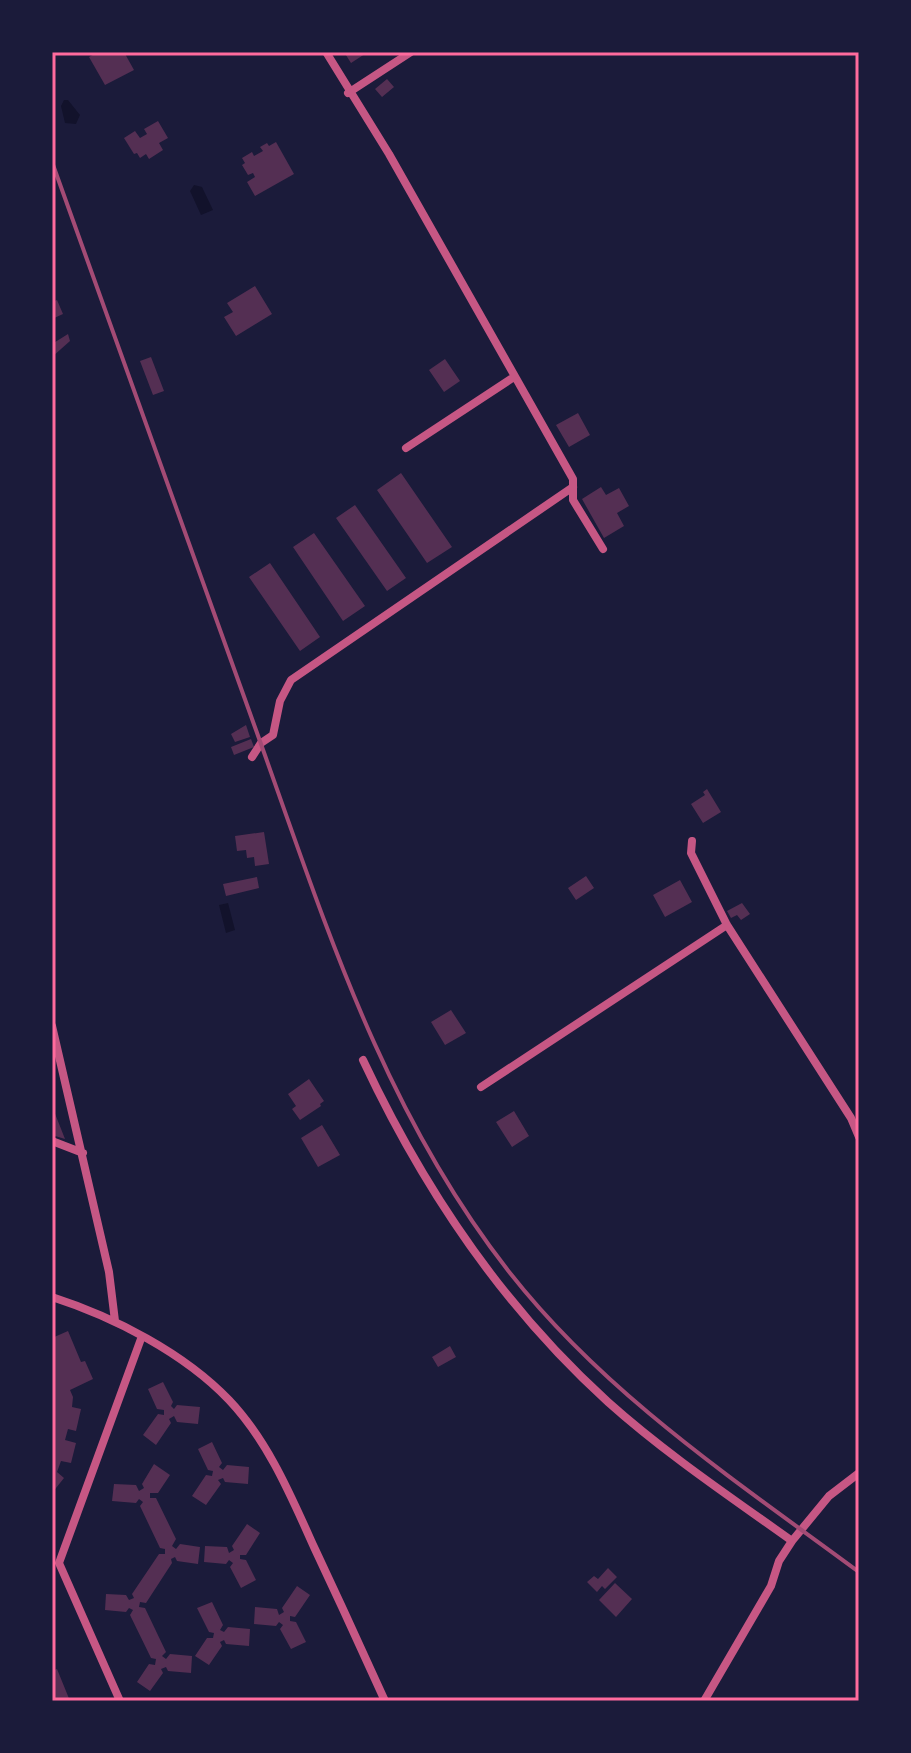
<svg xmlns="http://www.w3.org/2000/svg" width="911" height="1753" viewBox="0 0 911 1753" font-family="Montserrat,sans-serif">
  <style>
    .water { fill: #12122b }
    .building { fill: #542f53 }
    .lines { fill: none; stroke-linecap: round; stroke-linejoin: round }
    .minor { stroke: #c65784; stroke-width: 8 }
    .rail { stroke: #a44b75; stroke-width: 4 }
    .neatline { fill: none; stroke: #ff6b9d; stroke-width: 3 }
  </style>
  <rect width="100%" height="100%" fill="#1b1b3a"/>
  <path class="water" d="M64,100H68L80,115L76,124L65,123L61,106Z
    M194,185L202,187L213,210L201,215L190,191Z
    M228,903L235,930L226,933L219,905Z"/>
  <path class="building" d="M98,52H124L134,70L105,85L89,57Z
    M344,52H368L351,63Z
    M387,79L394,87L382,97L375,89Z
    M158,121L168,138L159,143L163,150L149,159L146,154L140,158L137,153L134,154L124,138L135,131L140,138L147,134L144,129Z
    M276,142L294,174L255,196L247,182L255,177L253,173L248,175L242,165L245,163L242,158L252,152L254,156L263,151L260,147L267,143L269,146Z
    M255,286L272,314L236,336L224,317L233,312L227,303Z
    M57,300L63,314L52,319V302Z
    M68,334L70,341L52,357V344Z
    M151,357L164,391L153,395L140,361Z
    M445,359L460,381L444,392L429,370Z
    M578,413L590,435L569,447L556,425Z
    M401,473L452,547L427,563L377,490Z
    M601,487L606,495L619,488L629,506L617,513L624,526L604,538L582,499Z
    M355,505L406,578L387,591L336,518Z
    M314,533L365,606L343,621L293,547Z
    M270,563L320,637L300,651L249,577Z
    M246,725L250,737L235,742L231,734Z
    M251,739L254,747L234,755L231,747Z
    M707,789L721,812L703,823L691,804L705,795L703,792Z
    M264,832L269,864L255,866L254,857L247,858L246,850L237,851L235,836Z
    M586,876L594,888L576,900L568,888Z
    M257,877L259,888L226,896L223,884Z
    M680,880L692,902L665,917L653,895Z
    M742,903L750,914L741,920L737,915L731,918L727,911Z
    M451,1010L466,1033L445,1045L431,1022Z
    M309,1079L324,1101L320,1104L321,1106L300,1120L292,1109L296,1106L288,1094Z
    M52,1106L65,1139L52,1135Z
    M514,1111L529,1136L512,1147L496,1122Z
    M322,1125L340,1155L318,1167L301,1138Z
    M68,1331L81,1362L85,1361L93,1379L70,1390L73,1397L72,1407L81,1409L76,1431L68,1429L65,1440L76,1443L71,1463L61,1461L57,1472L64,1478L52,1493V1338Z
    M450,1346L456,1357L438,1367L432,1357Z
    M163,1382L173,1402L171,1406L174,1409L177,1405L200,1407L198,1424L177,1422L174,1416L169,1419L171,1423L156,1445L143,1435L158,1414L164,1415V1410L157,1409L148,1389Z
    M212,1442L222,1463L219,1467L223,1470L227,1465L249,1467L248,1484L225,1482L223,1478L218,1480L221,1484L206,1505L192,1496L206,1475L212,1476L213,1471L208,1470L198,1449Z
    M154,1464L170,1475L158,1493H150V1498H156L176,1539L172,1546L176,1549L180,1544L200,1547L198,1564L177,1561L175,1557L171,1559L172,1563L146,1603L140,1602L139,1607L145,1608L166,1652L162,1656L166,1659L170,1654L192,1656L191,1673L168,1671L166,1667L161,1669L163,1673L150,1691L137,1682L149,1664L155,1665L156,1659L151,1658L130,1615L133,1610L129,1608L126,1612L105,1610L106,1594L126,1595L129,1600L134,1598L132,1594L159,1554H165V1549L160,1548L140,1506L143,1502L139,1499L136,1503L112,1501L114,1484L136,1485L139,1491L144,1488L142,1484Z
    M247,1524L260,1533L246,1555H240V1559L246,1560L256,1580L241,1588L230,1567L233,1563L229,1560L226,1564L204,1562L205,1546L227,1547L229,1553L234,1550L232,1546Z
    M608,1568L617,1577L605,1589L602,1586L597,1592L587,1582L594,1576L598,1579Z
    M615,1583L632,1599L616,1617L599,1600Z
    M297,1586L310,1595L295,1617L290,1616V1621L296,1622L306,1642L291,1649L280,1629L283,1625L279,1622L276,1626L254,1624L255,1607L277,1609L279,1615L284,1612L282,1608Z
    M212,1602L223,1625L220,1630L224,1632L228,1627L250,1629L249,1646L226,1644L224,1640L220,1642L222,1646L209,1665L195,1656L207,1638H213L214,1633L209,1632L197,1608Z
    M57,1669L70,1701H52V1671Z"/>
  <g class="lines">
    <path class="minor" d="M326,52L389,154L573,479V500L603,549
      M348,93L411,52
      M406,448L514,377
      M252,757L261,743L273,735L280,701L291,680L573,487
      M692,841L691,853L727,925L851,1118L859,1137
      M52,1026L109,1272L115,1321
      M363,1060C423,1188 503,1307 608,1402C665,1453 729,1496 792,1541
      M481,1087L727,925
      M52,1141L83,1153
      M52,1297C114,1317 184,1353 229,1400C268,1441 291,1496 314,1547C338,1598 362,1650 385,1701
      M120,1701L59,1563L142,1336
      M704,1701L771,1586L779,1561L792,1541L829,1496L859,1473"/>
    <path class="rail" d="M52,162C120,351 188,540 256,730C324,920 383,1112 510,1273C606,1395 736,1481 859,1572"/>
  </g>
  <rect width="911" height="1753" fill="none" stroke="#1b1b3a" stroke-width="108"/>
  <rect x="54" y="54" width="803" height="1645" class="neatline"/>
</svg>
